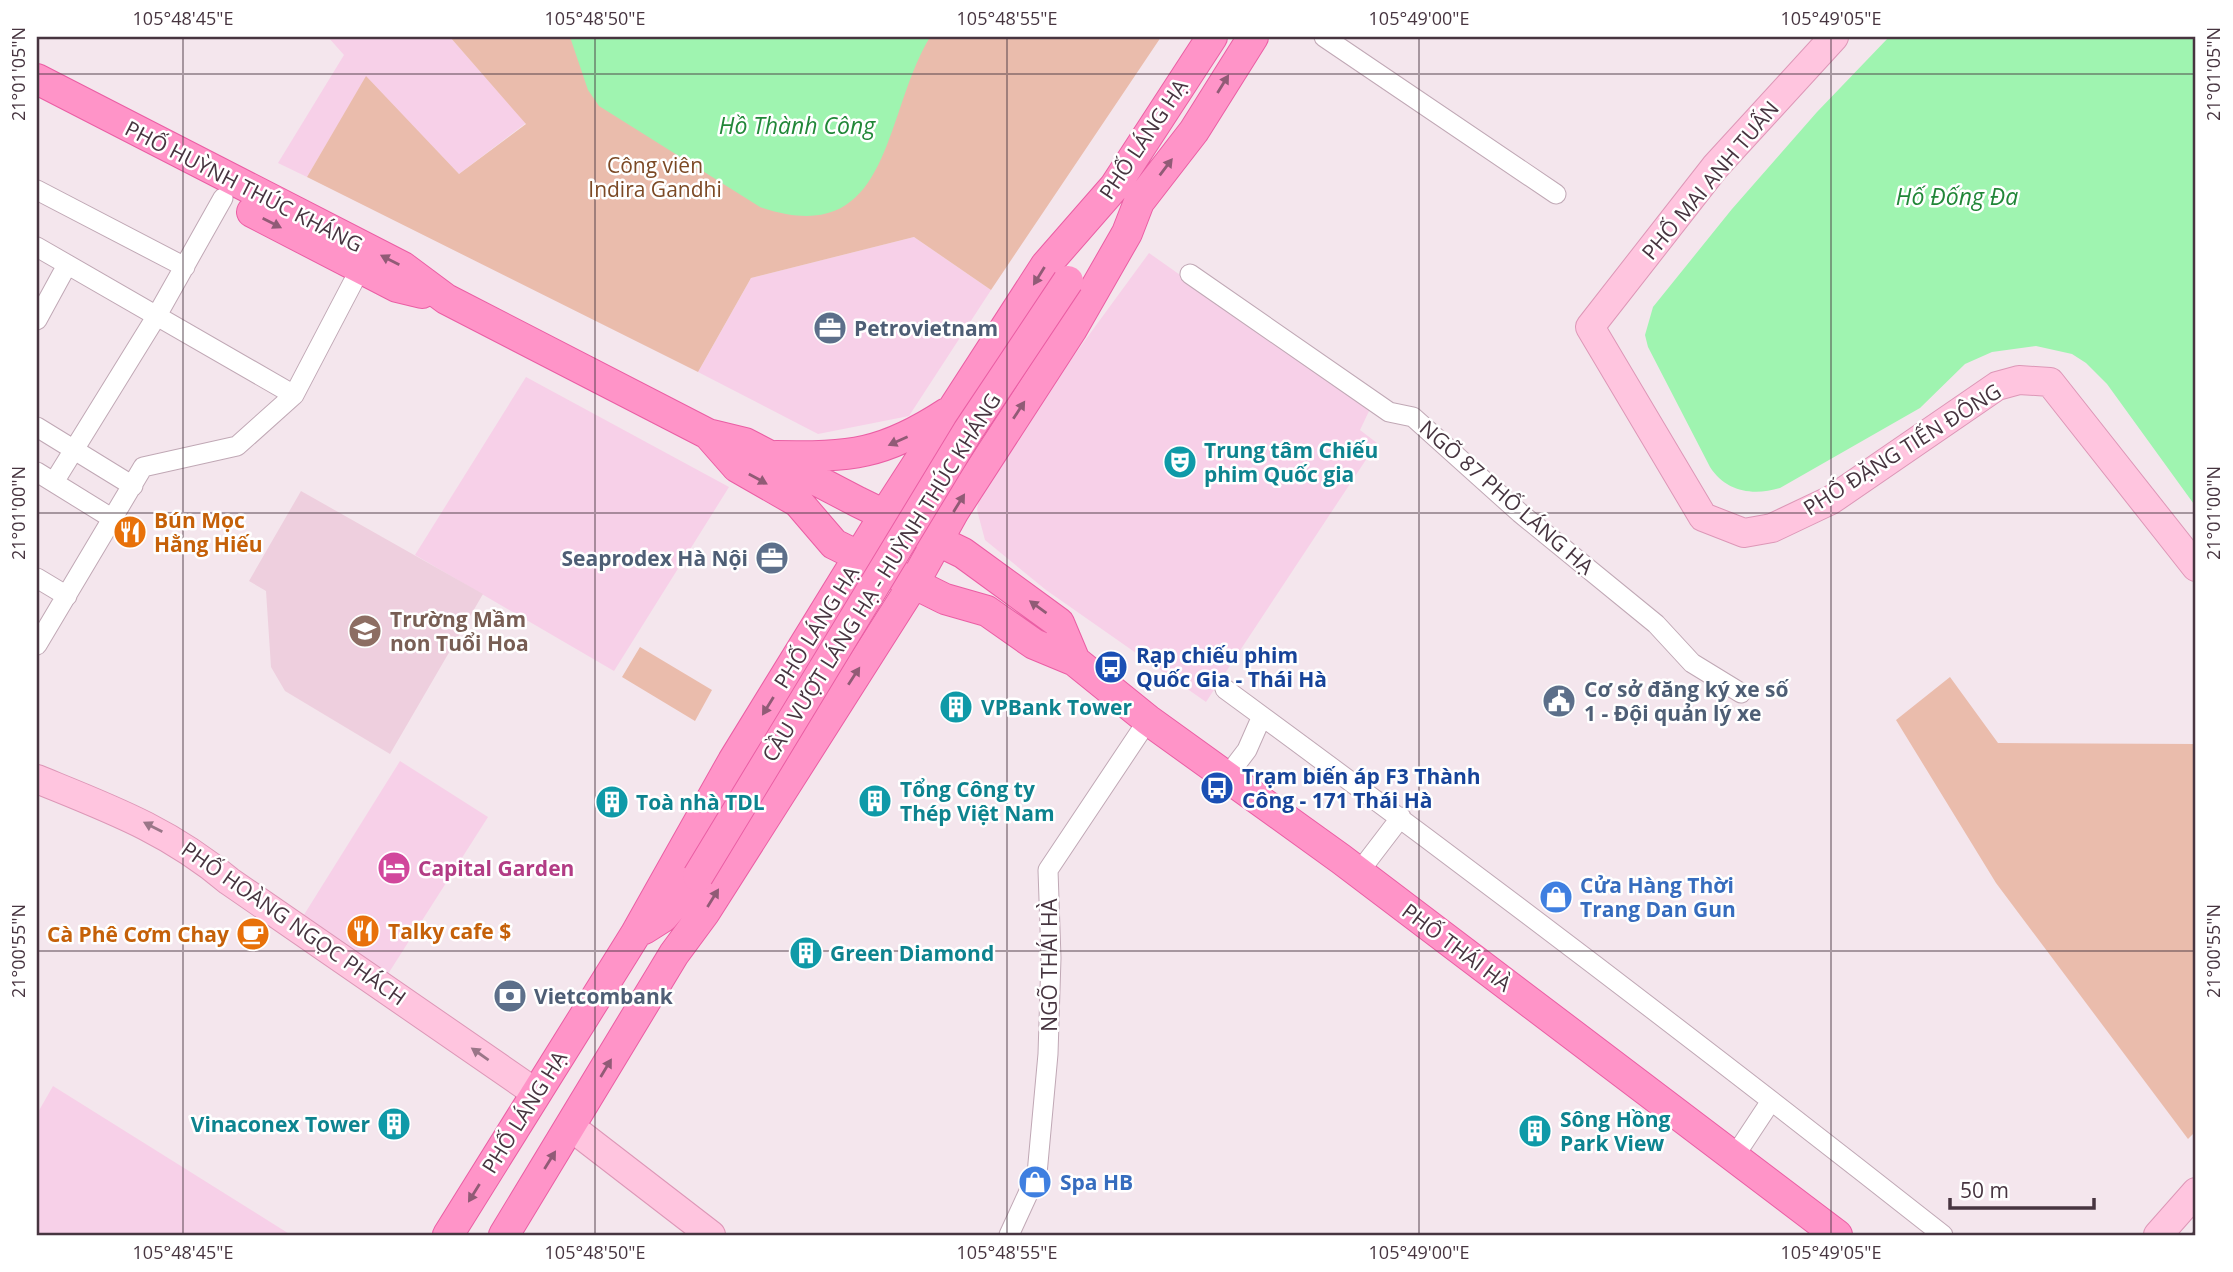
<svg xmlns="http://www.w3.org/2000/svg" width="2233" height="1272" viewBox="0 0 2233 1272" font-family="'Open Sans',sans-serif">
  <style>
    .commercial { fill: #f7d0e8 }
    .education { fill: #eecfde }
    .green { fill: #eabcac }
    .water { fill: #9ff4b0 }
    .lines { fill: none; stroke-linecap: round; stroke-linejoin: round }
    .street-casing { stroke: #c0a8b5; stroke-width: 21 }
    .secondary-casing { stroke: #dd97b7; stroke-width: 30 }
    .primary-casing { stroke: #ea5ea4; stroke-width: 32 }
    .street { stroke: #fff; stroke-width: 19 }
    .secondary { stroke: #ffc5df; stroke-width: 28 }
    .primary { stroke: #ff94c8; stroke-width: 30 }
    .rail-casing { stroke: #969696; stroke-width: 8 }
    .rail { stroke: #fff; stroke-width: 5; stroke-dasharray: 16; stroke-linecap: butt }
    .primary-bridge-casing { stroke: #ea5ea4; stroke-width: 32; stroke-linecap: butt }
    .primary-bridge { stroke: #ff94c8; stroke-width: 30 }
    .oneway { fill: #915b76 }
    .oneway2 { fill: #9a7688 }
    .ticks { fill: none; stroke: #473540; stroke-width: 2; stroke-opacity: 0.45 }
    .labels { text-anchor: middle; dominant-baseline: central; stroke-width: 5; stroke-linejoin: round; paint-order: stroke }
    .street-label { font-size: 21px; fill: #473540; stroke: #fff }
    .park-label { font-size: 21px; fill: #7c4925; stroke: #fff }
    .service-label { font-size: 21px; font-weight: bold; fill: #4e5e75; stroke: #fff; text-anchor: start }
    .culture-label { font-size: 21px; font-weight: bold; fill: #0d838f; stroke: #fff; text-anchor: start }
    .food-label { font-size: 21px; font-weight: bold; fill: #c56008; stroke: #fff; text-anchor: start }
    .education-label { font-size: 21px; font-weight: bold; fill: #785e54; stroke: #fff; text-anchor: start }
    .transit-label { font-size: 21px; font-weight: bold; fill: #164399; stroke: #fff; text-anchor: start }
    .hotel-label { font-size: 21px; font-weight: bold; fill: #b23c85; stroke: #fff; text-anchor: start }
    .shop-label { font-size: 21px; font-weight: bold; fill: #366cbe; stroke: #fff; text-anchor: start }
    .water-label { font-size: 23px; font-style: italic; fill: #218738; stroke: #fff }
    .neatline { fill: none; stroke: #473540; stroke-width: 2.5 }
    .ticks-label { font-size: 18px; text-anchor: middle; fill: #473540 }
  </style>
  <rect width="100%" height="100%" fill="#f4e6ed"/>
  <path class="commercial" d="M328,37H450L526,123L459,174L366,77L307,177L278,163L344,55Z
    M914,237L991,290L909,416L818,434L698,372L751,278Z
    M1149,253L1370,409L1360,430L1377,443L1206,702L1046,590L985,540L977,510L982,481Z
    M526,377L729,487L614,671L415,555Z
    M400,761L488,817L388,974L302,918Z
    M53,1086L291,1235H37V1114Z"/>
  <path class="education" d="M301,491L483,594L390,754L285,691L271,667L266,591L249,581Z"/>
  <path class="green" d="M450,37H1161L991,290L914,237L751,278L698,372L307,177L366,76L459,174L526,124Z
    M640,647L712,690L695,721L622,677Z
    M1950,677L1998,743L2196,744V1131L2188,1139L1996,883L1896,720Z"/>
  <path class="water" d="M570,37H930C882,116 892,252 760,207L599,106L588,90Z
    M1889,37H2196V507L2107,384L2086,363L2072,354L2036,346L1992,352L1965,364L1920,408L1780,488C1753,496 1726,492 1710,467L1648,347L1645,335L1653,307L1732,209L1817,112Z"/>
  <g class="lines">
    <defs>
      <path id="street" d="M1324,37L1556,194
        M37,190L185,267
        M37,247L294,395
        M1190,274L1389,412L1413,417L1520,513L1656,624L1692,663L1741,693
        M37,320L67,265
        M37,427L133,486
        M37,472L113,519
        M54,482L156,317L223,198
        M37,578L67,596
        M37,645L143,467L237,446L294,395L360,269
        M1225,689C1468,867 1707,1049 1943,1235
        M1228,775L1247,750L1262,716
        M1359,872L1401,817
        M1734,1157L1771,1101
        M1009,1235L1037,1174L1048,1054L1051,958L1048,870L1148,720"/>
      <path id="secondary" d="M1834,37L1715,167L1590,327L1703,517L1744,533L1772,528L1831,500L1997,386L2019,380L2050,382L2196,567
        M37,779C108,808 169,830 229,881L536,1093
        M571,1127L711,1235
        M2158,1235L2196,1192"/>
      <path id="primary" d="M37,79L403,267L446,299L708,434L745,443L858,502L963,553L1059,623L1075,661
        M252,212L397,287L422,293
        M708,434L737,467L798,502L834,544L945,599L987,611L1034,644L1075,661L1148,720L1341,859L1837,1235
        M776,456C851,457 883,455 947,413
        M644,929L663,917L698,876
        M448,1235L635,935L733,761L885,514L1046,265L1115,186L1212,37
        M504,1235L674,954L705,912L914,583L954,511L1072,329L1127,233L1139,202L1194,131L1253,37"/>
    </defs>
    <use href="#street" class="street-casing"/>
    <use href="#secondary" class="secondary-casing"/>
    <use href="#primary" class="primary-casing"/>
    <use href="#street" class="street"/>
    <use href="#secondary" class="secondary"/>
    <use href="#primary" class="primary"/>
    <defs>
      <path id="rail" d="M2195,1235L2196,1234"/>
    </defs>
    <use href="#rail" class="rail-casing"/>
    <use href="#rail" class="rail"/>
    <defs>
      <path id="primary-bridge" d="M698,876L968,431L1068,281"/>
    </defs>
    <use href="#primary-bridge" class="primary-bridge-casing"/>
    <use href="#primary-bridge" class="primary-bridge"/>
  </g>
  <defs><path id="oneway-solid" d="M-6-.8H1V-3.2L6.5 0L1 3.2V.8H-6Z" transform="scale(1.75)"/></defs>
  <g class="oneway">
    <use href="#oneway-solid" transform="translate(1223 84) rotate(-58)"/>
    <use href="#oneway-solid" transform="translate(1166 167) rotate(-53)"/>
    <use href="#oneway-solid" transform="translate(272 223) rotate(27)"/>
    <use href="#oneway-solid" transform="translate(390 260) rotate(-153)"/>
    <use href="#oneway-solid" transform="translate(1039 276) rotate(122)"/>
    <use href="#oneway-solid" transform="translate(1019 410) rotate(-57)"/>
    <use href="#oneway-solid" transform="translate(898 441) rotate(156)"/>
    <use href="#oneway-solid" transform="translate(758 479) rotate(29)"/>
    <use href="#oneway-solid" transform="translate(959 503) rotate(-58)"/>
    <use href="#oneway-solid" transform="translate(1038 607) rotate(-144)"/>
    <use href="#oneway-solid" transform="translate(854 676) rotate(-57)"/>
    <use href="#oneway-solid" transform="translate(768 706) rotate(122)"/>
    <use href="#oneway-solid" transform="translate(713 898) rotate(-58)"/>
    <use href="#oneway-solid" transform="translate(606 1068) rotate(-59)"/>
    <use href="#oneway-solid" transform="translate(550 1160) rotate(-58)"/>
    <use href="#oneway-solid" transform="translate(474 1193) rotate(122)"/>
  </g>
  <g class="oneway2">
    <use href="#oneway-solid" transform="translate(153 827) rotate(-153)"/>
    <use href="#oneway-solid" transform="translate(480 1054) rotate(-145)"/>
  </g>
  <path class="ticks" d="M183,37V1235M595,37V1235M1007,37V1235M1419,37V1235M1831,37V1235M37,74H2196M37,513H2196M37,951H2196"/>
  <defs>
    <symbol id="office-disc" viewBox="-11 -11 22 22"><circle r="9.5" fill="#5c6f8a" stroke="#fff"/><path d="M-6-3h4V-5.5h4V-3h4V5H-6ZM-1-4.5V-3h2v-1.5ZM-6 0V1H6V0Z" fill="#fff"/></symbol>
    <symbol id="theatre-disc" viewBox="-11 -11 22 22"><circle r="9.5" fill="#0f9aa8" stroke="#fff"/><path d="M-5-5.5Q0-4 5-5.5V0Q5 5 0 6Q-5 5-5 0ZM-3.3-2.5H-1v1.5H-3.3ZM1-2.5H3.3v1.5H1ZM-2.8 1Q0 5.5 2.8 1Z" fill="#fff"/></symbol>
    <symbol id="restaurant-disc" viewBox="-11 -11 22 22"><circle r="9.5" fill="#e8710a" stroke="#fff"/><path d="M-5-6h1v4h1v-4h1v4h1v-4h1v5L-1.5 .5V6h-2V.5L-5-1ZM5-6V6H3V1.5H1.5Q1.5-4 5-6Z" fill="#fff"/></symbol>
    <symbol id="school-disc" viewBox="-11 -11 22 22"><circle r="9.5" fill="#8d6e63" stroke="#fff"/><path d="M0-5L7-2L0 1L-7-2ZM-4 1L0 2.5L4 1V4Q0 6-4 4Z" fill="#fff"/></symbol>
    <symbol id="bus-disc" viewBox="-11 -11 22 22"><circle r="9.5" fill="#1a4fb4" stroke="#fff"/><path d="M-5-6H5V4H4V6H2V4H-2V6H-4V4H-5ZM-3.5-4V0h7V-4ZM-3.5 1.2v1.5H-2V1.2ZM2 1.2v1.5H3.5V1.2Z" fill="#fff"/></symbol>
    <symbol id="civic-disc" viewBox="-11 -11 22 22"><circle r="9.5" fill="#5c6f8a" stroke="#fff"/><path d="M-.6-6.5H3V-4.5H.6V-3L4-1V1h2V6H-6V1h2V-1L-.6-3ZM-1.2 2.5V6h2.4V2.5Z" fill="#fff"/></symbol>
    <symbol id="building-disc" viewBox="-11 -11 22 22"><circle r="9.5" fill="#0f9aa8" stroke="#fff"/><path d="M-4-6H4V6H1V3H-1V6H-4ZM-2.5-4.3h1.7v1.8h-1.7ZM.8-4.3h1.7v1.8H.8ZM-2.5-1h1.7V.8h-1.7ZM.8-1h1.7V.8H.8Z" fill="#fff"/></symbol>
    <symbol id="hotel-disc" viewBox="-11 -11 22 22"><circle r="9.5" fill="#d1479c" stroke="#fff"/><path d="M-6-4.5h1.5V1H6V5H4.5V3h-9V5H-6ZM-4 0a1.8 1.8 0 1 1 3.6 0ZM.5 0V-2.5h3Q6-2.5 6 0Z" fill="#fff"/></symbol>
    <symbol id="shop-disc" viewBox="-11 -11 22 22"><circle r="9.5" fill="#3f7fe0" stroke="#fff"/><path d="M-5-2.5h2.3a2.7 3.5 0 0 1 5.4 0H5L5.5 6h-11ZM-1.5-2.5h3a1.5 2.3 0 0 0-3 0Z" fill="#fff"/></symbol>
    <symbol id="cafe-disc" viewBox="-11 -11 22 22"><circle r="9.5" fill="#e8710a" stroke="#fff"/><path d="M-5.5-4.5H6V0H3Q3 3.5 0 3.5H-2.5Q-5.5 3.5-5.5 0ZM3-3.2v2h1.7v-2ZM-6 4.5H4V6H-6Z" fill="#fff"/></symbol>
    <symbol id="bank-disc" viewBox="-11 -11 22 22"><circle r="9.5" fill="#5c6f8a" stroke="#fff"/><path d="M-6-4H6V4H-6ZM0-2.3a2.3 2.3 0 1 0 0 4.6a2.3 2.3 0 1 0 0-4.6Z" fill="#fff"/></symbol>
  </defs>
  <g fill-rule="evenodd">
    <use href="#office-disc" x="811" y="309" width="38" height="38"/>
    <use href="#theatre-disc" x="1161" y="443" width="38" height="38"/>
    <use href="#restaurant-disc" x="111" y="513" width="38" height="38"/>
    <use href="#office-disc" x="753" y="539" width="38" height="38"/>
    <use href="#school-disc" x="346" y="612" width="38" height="38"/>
    <use href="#bus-disc" x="1092" y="648" width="38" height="38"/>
    <use href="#civic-disc" x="1540" y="682" width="38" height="38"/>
    <use href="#building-disc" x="937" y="688" width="38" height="38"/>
    <use href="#bus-disc" x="1198" y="769" width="38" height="38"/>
    <use href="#building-disc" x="856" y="782" width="38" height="38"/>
    <use href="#building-disc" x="593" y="783" width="38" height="38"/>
    <use href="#hotel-disc" x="375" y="849" width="38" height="38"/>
    <use href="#shop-disc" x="1537" y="878" width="38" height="38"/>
    <use href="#restaurant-disc" x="344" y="912" width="38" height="38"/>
    <use href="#cafe-disc" x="234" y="915" width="38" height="38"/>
    <use href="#building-disc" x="787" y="934" width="38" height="38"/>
    <use href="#bank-disc" x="491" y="977" width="38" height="38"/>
    <use href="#building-disc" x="375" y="1105" width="38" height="38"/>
    <use href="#building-disc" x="1516" y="1112" width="38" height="38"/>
    <use href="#shop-disc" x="1016" y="1163" width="38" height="38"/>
  </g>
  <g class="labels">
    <g class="street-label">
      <text transform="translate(1143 139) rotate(-56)">PHỐ LÁNG HẠ</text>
      <text transform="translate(1710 180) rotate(-50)">PHỐ MAI ANH TUẤN</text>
      <text transform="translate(244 186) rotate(27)">PHỐ HUỲNH THÚC KHÁNG</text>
      <text transform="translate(1902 449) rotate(-32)">PHỐ ĐẶNG TIẾN ĐÔNG</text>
      <text transform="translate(1507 497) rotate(41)">NGÕ 87 PHỐ LÁNG HẠ</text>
      <text transform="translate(881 577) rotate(-58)">CẦU VƯỢT LÁNG HẠ - HUỲNH THÚC KHÁNG</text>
      <text transform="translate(816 627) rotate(-58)">PHỐ LÁNG HẠ</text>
      <text transform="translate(294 923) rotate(35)">PHỐ HOÀNG NGỌC PHÁCH</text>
      <text transform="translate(1457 947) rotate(37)">PHỐ THÁI HÀ</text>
      <text transform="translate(1049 965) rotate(-90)">NGÕ THÁI HÀ</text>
      <text transform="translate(524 1112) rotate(-58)">PHỐ LÁNG HẠ</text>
    </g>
    <g class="park-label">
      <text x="655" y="165">Công viên<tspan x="655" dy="24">Indira Gandhi</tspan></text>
    </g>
    <g class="service-label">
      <text x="854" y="328">Petrovietnam</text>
      <text x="748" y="558" text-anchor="end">Seaprodex Hà Nội</text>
      <text x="1584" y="689">Cơ sở đăng ký xe số<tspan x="1584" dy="24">1 - Đội quản lý xe</tspan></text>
      <text x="534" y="996">Vietcombank</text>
    </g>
    <g class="culture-label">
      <text x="1204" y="450">Trung tâm Chiếu<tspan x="1204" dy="24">phim Quốc gia</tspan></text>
      <text x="981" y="707">VPBank Tower</text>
      <text x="900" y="789">Tổng Công ty<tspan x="900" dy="24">Thép Việt Nam</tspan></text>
      <text x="636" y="802">Toà nhà TDL</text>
      <text x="830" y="953">Green Diamond</text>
      <text x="1560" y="1119">Sông Hồng<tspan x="1560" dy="24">Park View</tspan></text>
      <text x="370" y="1124" text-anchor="end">Vinaconex Tower</text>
    </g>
    <g class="food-label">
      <text x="154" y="520">Bún Mọc<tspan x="154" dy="24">Hằng Hiếu</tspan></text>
      <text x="388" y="931">Talky cafe $</text>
      <text x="229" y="934" text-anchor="end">Cà Phê Cơm Chay</text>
    </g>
    <g class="education-label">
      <text x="390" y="619">Trường Mầm<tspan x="390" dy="24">non Tuổi Hoa</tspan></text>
    </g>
    <g class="transit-label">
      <text x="1136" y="655">Rạp chiếu phim<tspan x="1136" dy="24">Quốc Gia - Thái Hà</tspan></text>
      <text x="1242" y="776">Trạm biến áp F3 Thành<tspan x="1242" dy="24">Công - 171 Thái Hà</tspan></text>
    </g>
    <g class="hotel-label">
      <text x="418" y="868">Capital Garden</text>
    </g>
    <g class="shop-label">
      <text x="1580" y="885">Cửa Hàng Thời<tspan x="1580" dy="24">Trang Dan Gun</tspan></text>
      <text x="1060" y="1182">Spa HB</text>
    </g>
    <g class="water-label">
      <text x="797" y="125">Hồ Thành Công</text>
      <text x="1957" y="196">Hố Đống Đa</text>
    </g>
  </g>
  <rect width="2233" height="1272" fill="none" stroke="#ffffff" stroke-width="77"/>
  <path d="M1950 1198v10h144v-10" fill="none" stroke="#473540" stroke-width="3.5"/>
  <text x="1960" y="1198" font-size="21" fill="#473540" stroke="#ffffff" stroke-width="5" paint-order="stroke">50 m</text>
  <rect x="38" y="38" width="2156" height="1196" class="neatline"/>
  <g class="ticks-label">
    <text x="183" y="25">105°48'45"E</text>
    <text x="595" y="25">105°48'50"E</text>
    <text x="1007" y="25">105°48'55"E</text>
    <text x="1419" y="25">105°49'00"E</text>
    <text x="1831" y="25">105°49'05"E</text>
    <text transform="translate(19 74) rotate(-90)" y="6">21°01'05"N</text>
    <text transform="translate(2214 74) rotate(-90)" y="6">21°01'05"N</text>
    <text transform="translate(19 513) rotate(-90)" y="6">21°01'00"N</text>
    <text transform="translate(2214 513) rotate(-90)" y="6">21°01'00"N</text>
    <text transform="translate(19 951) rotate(-90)" y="6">21°00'55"N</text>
    <text transform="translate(2214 951) rotate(-90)" y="6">21°00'55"N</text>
    <text x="183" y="1259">105°48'45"E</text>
    <text x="595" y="1259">105°48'50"E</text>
    <text x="1007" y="1259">105°48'55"E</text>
    <text x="1419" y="1259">105°49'00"E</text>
    <text x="1831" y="1259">105°49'05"E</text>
  </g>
</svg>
